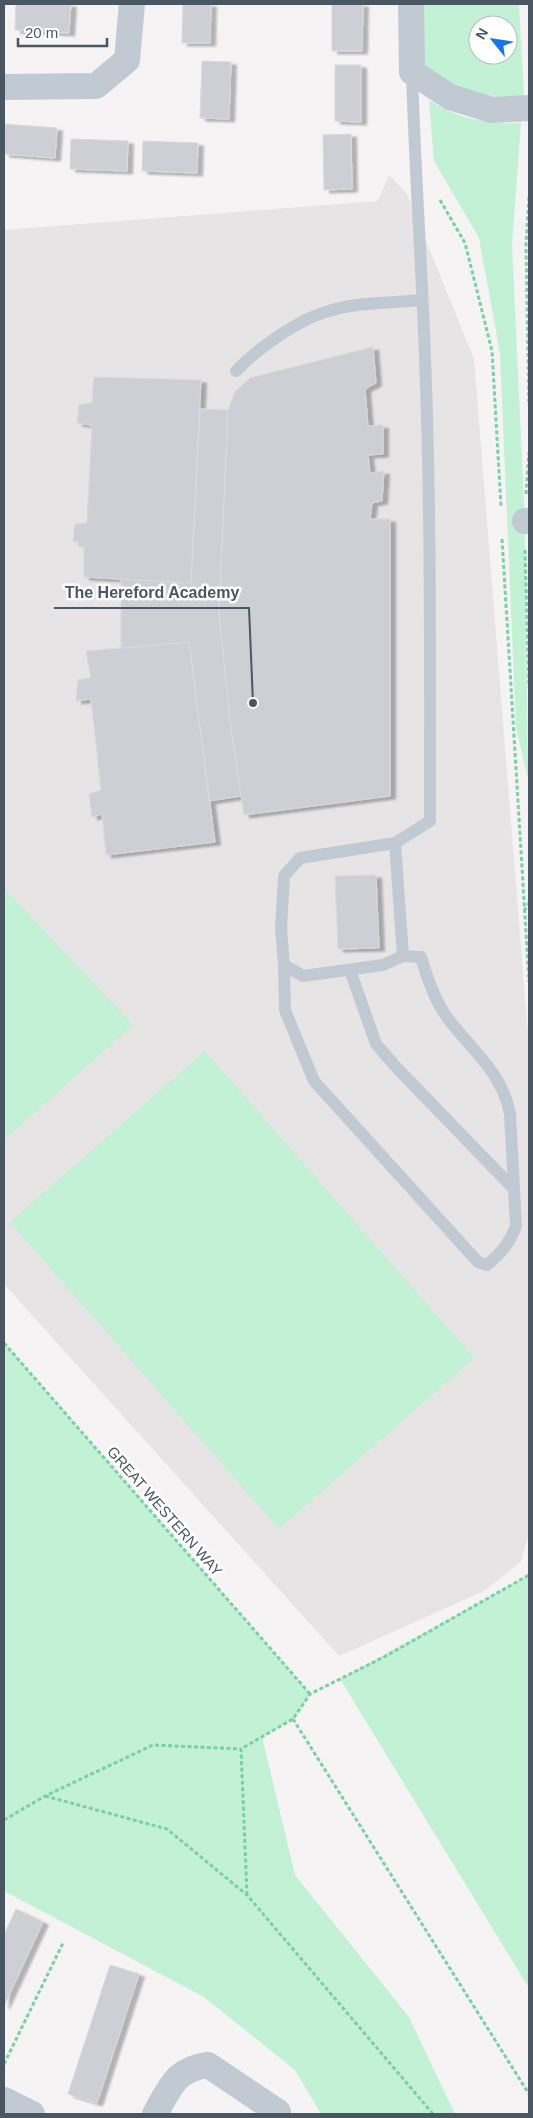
<svg xmlns="http://www.w3.org/2000/svg" width="533" height="2118" viewBox="0 0 533 2118" font-family="Helvetica,sans-serif">
  <style>
    .education { fill: #e6e4e5 }
    .green { fill: #c3f1d5; fill-rule: evenodd }
    .building { fill: #cdcfd5; stroke: #d7d9de; filter: url(#shadow) }
    .lines { fill: none; stroke-linecap: round; stroke-linejoin: round }
    .path { stroke: #7ad0a6; stroke-width: 3; stroke-dasharray: 4 2.5; stroke-linecap: butt }
    .lane { stroke: #c1cad2; stroke-width: 12 }
    .street { stroke: #c1cad2; stroke-width: 26 }
    .labels { text-anchor: middle; dominant-baseline: central; stroke-width: 5; stroke-linejoin: round; paint-order: stroke }
    .street-label { font-size: 15px; fill: #4a5661; stroke: #fff }
    .leader { fill: none; stroke: #4a5661; stroke-width: 2 }
    .callout-dot { fill: #4a5661; stroke: #fff; stroke-width: 2 }
    .callout-label { font-size: 16px; text-anchor: middle; font-weight: bold; fill: #4a5661; stroke: #fff; stroke-width: 5; stroke-linejoin: round; paint-order: stroke }
  </style>
  <defs>
    <filter id="shadow"><feDropShadow dx="5.5" dy="3" stdDeviation="1" flood-color="#0004"/></filter>
  </defs>
  <rect width="100%" height="100%" fill="#f5f3f3"/>
  <path class="education" d="M389,175L407,194L474,359L529,1048V1533L521,1562L484,1591L339,1656L4,1284V230L378,201Z"/>
  <path class="green" d="M423,4H519L524,97C478,99 461,90 423,66ZM478,25H508V55H478Z
    M429,100C458,119 486,124 521,123L512,244L525,523L528,779L516,727L500,353L479,238L434,161Z
    M4,888L133,1025L4,1140Z
    M205,1051L474,1358L279,1529L10,1222Z
    M4,1343L310,1694L293,1719L262,1737L295,1875L409,2017L455,2114H321L295,2070L204,1997L4,1891Z
    M529,1575V1988L340,1679Z"/>
  <path class="building" d="M16,4H71L69,33L15,30Z
    M183,4H211L210,43H182Z
    M332,4H363L362,51H332Z
    M202,61L231,62L229,119L200,118Z
    M335,65H361V122L335,121Z
    M4,124L57,128L55,158L4,154Z
    M351,134L352,189L324,190L323,135Z
    M71,139L128,141L127,171L70,169Z
    M143,141L198,143L197,173L142,171Z
    M373,347L376,383L365,389L368,426L383,425V454L368,455L370,473L384,471L382,501L372,503L370,519H390V796L244,815L230,722L219,614L228,410L235,392L250,378Z
    M94,377L201,380L191,583L84,577V545L73,541L75,524L87,523L92,425L77,423L79,405L92,403Z
    M200,409L228,410L219,614L230,722L241,796L209,801L189,642L121,648V579L191,583Z
    M189,642L215,842L106,855L102,814L92,817L89,794L101,790L91,699L76,701L78,680L91,678L86,651Z
    M376,875L379,948L338,949L335,876Z
    M16,1909L43,1922L4,2006V1935Z
    M110,1965L139,1974L97,2103L68,2094Z"/>
  <g class="lines">
    <path class="path" d="M529,197L526,245L529,406
      M440,200L465,243L492,351L501,506
      M526,494L529,452
      M502,539L529,982
      M525,550L529,688
      M524,911L529,903
      M4,1343L310,1694
      M293,1719L529,2094
      M45,1796L167,1829L247,1895L433,2114
      M4,1820L45,1796L153,1745L241,1749
      M247,1895L241,1749L293,1719L310,1694L384,1657L529,1575
      M4,2064L63,1943"/>
    <path class="lane" d="M236,371C258,348 299,319 329,311C358,302 391,303 421,300
      M395,843L403,956L383,965L303,976L284,965L281,928L284,876L300,858L395,843L430,821C430,676 431,531 426,386C423,281 415,177 412,72
      M284,965L285,1010L314,1081L478,1262L487,1265C501,1254 510,1243 516,1226L510,1114C503,1074 473,1051 449,1020C435,1002 427,978 421,957L403,956
      M350,970L376,1044L397,1068L514,1189"/>
    <path class="street" d="M411,4L412,72L450,97L492,110L529,108
      M4,87L96,86L127,60L132,4
      M525,521H529
      M4,2100L32,2114
      M155,2114C170,2088 175,2069 208,2065L278,2112"/>
  </g>
  <g class="labels">
    <g class="street-label">
      <text transform="translate(165 1511) rotate(49)">GREAT WESTERN WAY</text>
    </g>
  </g>
  <path class="leader" d="M253 703L249 608H54"/>
  <circle class="callout-dot" cx="253" cy="703" r="5"/>
  <g class="callout-label">
    <text x="152" y="598">The Hereford Academy</text>
  </g>
  <rect width="533" height="2118" fill="none" stroke="#4a5661" stroke-width="10"/>
  <g transform="translate(493 40) rotate(300)"><circle r="24" fill="#ffffff" stroke="#b7bbc0"/>
  <path d="M0-4L9 19L0 12L-9 19Z" fill="#1a73e8"/>
  <text y="-8" font-size="14" font-weight="bold" text-anchor="middle" fill="#4a5661">N</text>
  </g>
  <path d="M18 38v8h89v-8" fill="none" stroke="#4a5661" stroke-width="2.5"/>
  <text x="25" y="38" font-size="15" fill="#4a5661" stroke="#ffffff" stroke-width="4" paint-order="stroke">20 m</text>
</svg>
